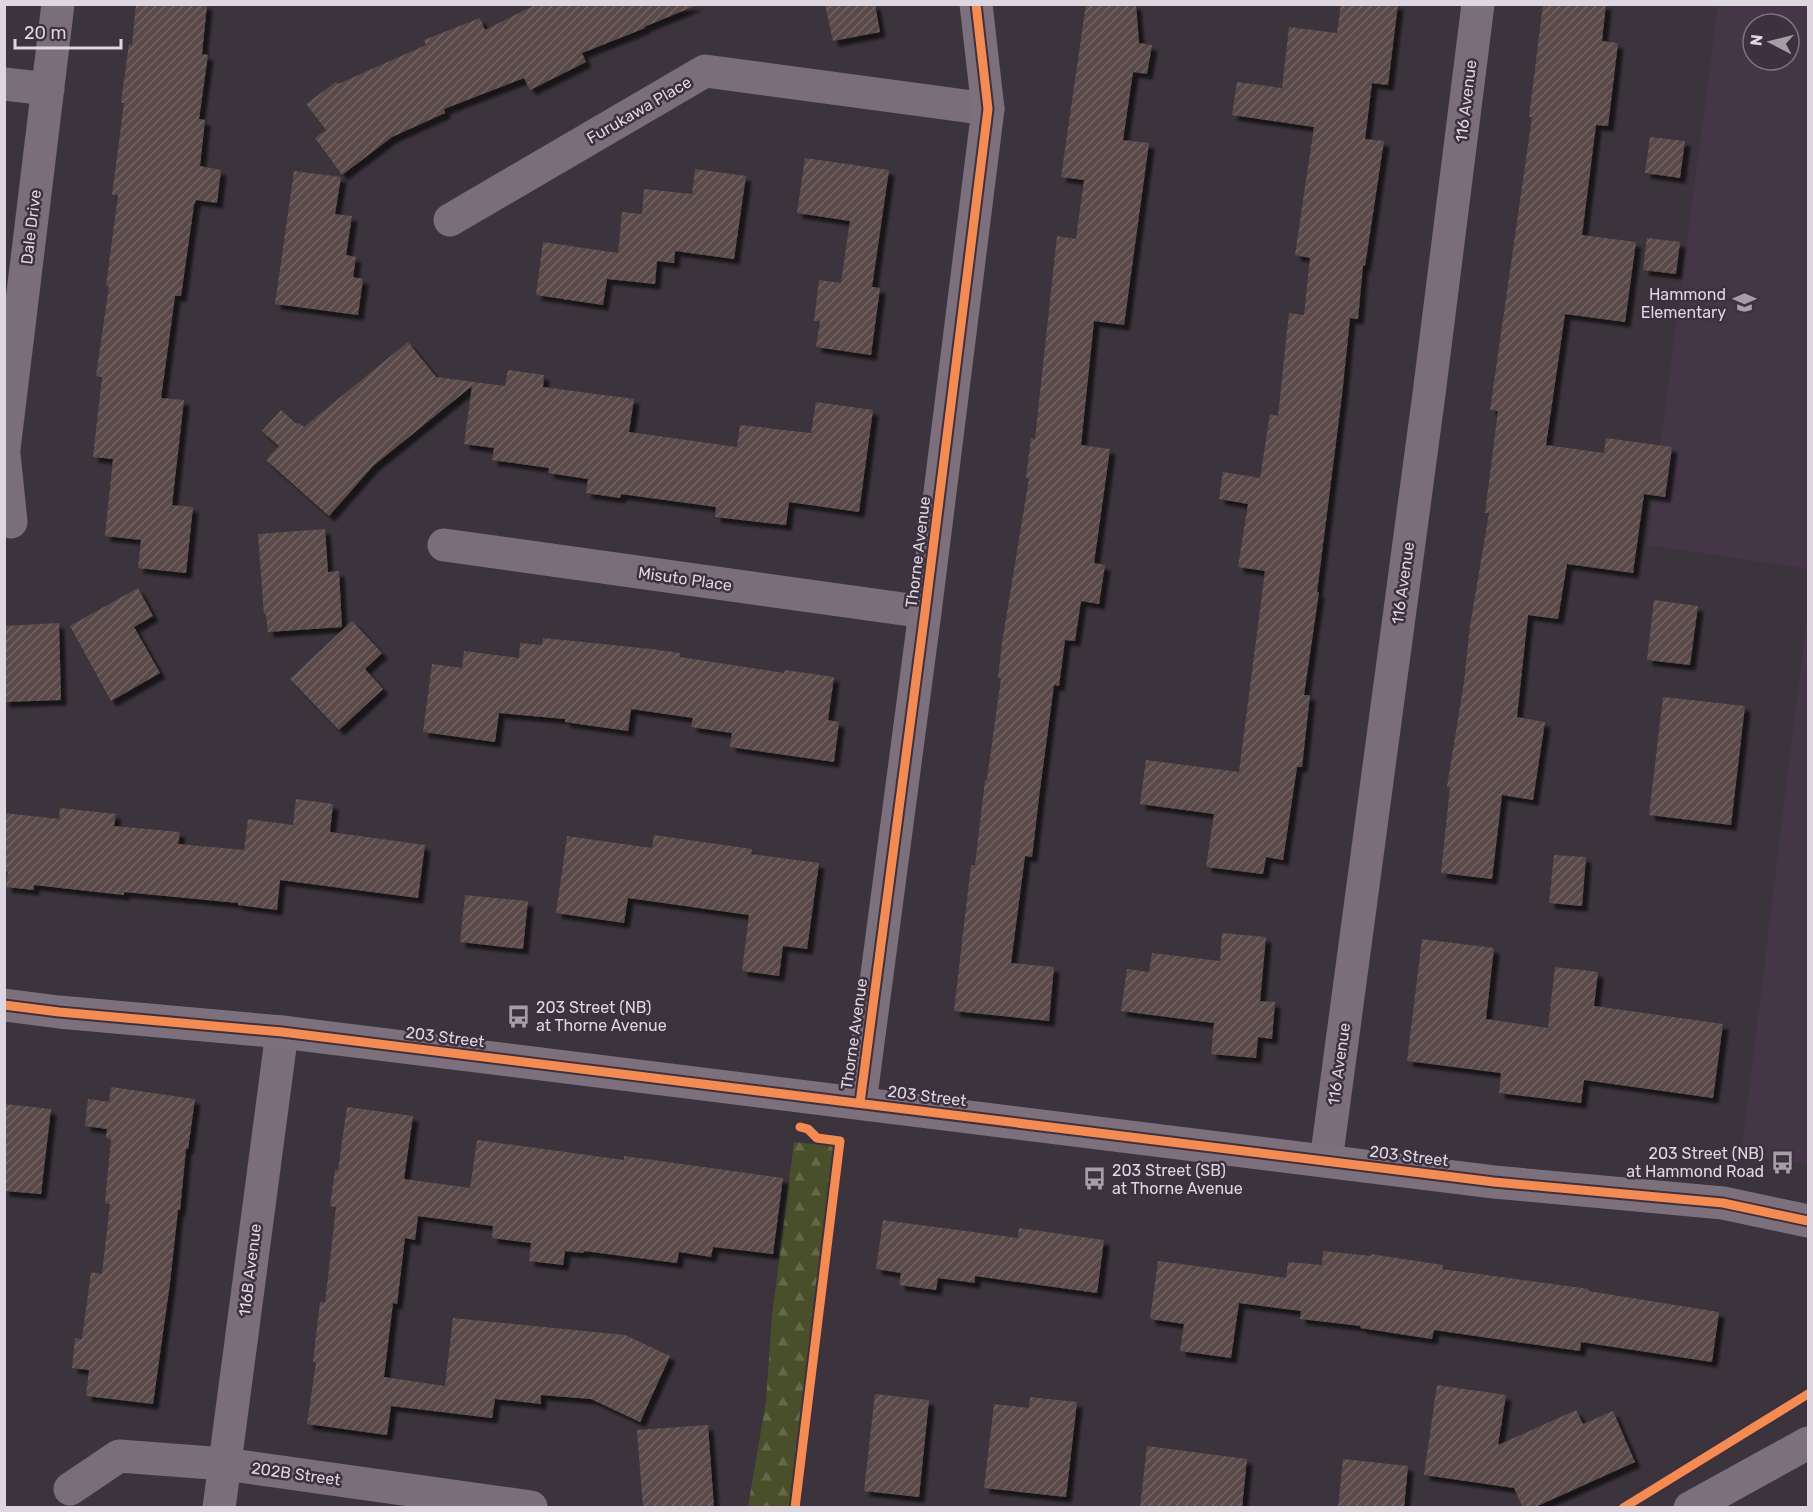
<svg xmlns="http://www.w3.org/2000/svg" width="1813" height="1512" viewBox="0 0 1813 1512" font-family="Rubik,sans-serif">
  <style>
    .built { fill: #443547; fill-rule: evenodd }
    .forest { fill: url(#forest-firs) }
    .building { fill: url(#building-hatch); filter: url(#shadow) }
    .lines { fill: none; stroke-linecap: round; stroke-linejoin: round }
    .street { stroke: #7a6e79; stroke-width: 33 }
    .secondary { stroke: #7c707d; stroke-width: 33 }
    .cycleway-casing { stroke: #3d3140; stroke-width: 13 }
    .cycleway { stroke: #f68b52; stroke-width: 9 }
    .labels { text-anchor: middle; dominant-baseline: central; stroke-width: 5; stroke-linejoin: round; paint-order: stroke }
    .street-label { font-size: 16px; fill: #ded7e0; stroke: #3d3140 }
    .poi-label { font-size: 16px; fill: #ded7e0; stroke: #3d3140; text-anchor: end }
  </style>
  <defs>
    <pattern id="forest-firs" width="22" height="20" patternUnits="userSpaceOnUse" patternTransform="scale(1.5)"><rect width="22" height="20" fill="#4a4f2b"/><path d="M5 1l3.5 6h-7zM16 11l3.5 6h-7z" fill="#646849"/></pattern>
    <pattern id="building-hatch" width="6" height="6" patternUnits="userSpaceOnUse" patternTransform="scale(1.5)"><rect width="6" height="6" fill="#5a4a4a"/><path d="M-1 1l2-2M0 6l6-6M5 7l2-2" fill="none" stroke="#716364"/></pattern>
    <filter id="shadow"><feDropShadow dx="5.5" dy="5.5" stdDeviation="1.5" flood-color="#0009"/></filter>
  </defs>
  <rect width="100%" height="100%" fill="#3b343c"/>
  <path class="built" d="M1718,5H1808V569L1647,545ZM1753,24H1789V60H1753Z
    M1808,609V1164L1741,1155Z"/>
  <path class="forest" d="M794,1142L831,1146L840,1152L842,1163L798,1507H748L766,1401L772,1316Z"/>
  <path class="building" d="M136,4H207L202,54L208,55L199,119L205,120L200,166L221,170L217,203L196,200L194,205L181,296H175L161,398L184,400L172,505L193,507L186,573L138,568L141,540L105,536L113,459L93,457L102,377L96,376L109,286H106L118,195H112L124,103H121L129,44L132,45Z
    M537,4L697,5L644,27L645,28L582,53L586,62L530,90L524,78L444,109L445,113L392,137L342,175L315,138L326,130L306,104L336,82L338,84L426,45L424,40L480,18L485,30Z
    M825,4H875L880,32L833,41Z
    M1086,4H1136L1139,43L1152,45L1147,74L1133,72L1123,140L1149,143L1124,325L1094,321L1081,445L1110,449L1094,563L1105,565L1099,604L1081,601L1075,641L1065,640L1059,686L1054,685L1039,797L1032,857L1025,856L1011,963L1054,967L1049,1021L954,1011L971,865H975L985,780H987L1001,678H998L1002,643L1029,478H1026L1031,438L1035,439L1057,236L1076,239L1084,180L1061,177Z
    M1341,4H1398L1388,85L1372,83L1365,139L1384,141L1365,266L1363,265L1358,319L1350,318L1342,395L1317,592H1319L1304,695H1310L1302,767H1297L1283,860L1266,857L1263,874L1206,867L1214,814L1140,804L1146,760L1239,772L1265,571L1238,567L1248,504L1219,499L1223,472L1260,478L1270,414L1278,416L1289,313L1304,315L1310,258L1295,255L1314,127L1232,115L1237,82L1282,88L1289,27L1337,33Z
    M1543,4H1606L1602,41L1618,43L1608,126L1596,125L1582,235L1636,242L1625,322L1565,314L1546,445L1604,453L1606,438L1672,447L1665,497L1644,494L1633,573L1567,564L1558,619L1528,615L1517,717L1545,722L1533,800L1502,795L1492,879L1441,873L1450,787H1447L1464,682L1470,626L1489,513H1485L1498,411L1490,410L1532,117H1529Z
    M1650,137L1685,141L1680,178L1645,173Z
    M805,158L889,170L872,287L880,288L871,355L816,347L820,321H814L819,280L841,283L850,221L797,213Z
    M695,169L746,176L734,259L675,251L674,263L657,261L655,284L607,279L603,305L536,295L543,242L618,253L622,212L642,214L644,189L692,194Z
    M294,171L341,177L335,214L352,216L346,255L356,257L353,277L363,279L358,315L275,304Z
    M1647,238L1680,242L1676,274L1643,270Z
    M408,342L436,377L505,386L508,370L544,375L543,387L634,399L629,432L737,447L740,425L811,433L816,402L873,410L859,512L789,502L786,525L715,517L716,507L621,494L620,498L586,493L588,479L548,473L549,468L492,460L494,448L464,444L472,386L373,466L329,516L266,460L279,446L262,431L281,410L297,424L299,423L304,427Z
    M325,529L328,572L339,571L342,627L268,632L266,614H264L258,534Z
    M138,588L153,616L134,627L160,673L111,701L70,626Z
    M1654,600L1698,606L1690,665L1647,660Z
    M352,621L382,653L365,669L383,689L339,730L290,679Z
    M59,623L61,700L4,702V626Z
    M543,638L652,649L680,653V657L784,673L785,670L834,677L828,720L839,722L834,762L730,747L732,733L691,727L693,718L631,709L628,731L565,722V719L499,713L495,742L423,732L432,664L462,668L464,651L519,658L520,643L542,645Z
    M1663,697L1745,706L1731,825L1649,815Z
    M296,799L333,804L330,832L425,845L418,898L280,880L277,910L238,905V903L124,892V895L34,885V890L6,887L8,872L4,871V813L59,819L60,808L116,814L114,826L180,832L178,844L244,850L248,819L293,825Z
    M654,835L752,849L751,854L819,863L807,949L783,946L779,976L742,971L749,915L628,898L624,923L556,913L567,836L652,848Z
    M1554,855L1586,857L1582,906L1549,903Z
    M465,895L528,901L523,949L460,942Z
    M1222,933L1266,937L1260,1001L1275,1002L1272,1039L1258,1037L1256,1058L1211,1054L1214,1023L1121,1011L1127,969L1149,972L1152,953L1220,961Z
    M1422,939L1494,948L1486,1019L1548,1028L1555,967L1598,972L1594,1006L1723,1024L1713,1098L1584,1080L1581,1103L1499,1093L1501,1073L1407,1061Z
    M111,1087L195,1099L188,1149H186L180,1210H178L170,1283L153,1404L86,1396L89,1370L72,1368L75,1338L82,1339L91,1272L102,1274L110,1204L105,1203L111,1139L106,1138L107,1129L85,1126L88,1099L109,1102Z
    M4,1104L51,1109L41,1194L4,1191Z
    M347,1107L413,1116L404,1179L470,1188L477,1140L624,1160V1156L783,1178L773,1254L713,1247L711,1257L679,1252L677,1263L584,1251L583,1253L565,1251L563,1265L529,1261L531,1243L492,1238L493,1226L418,1216L415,1240L405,1238L397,1304L393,1303L384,1377L445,1386L453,1318L625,1335L670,1356L640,1422L591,1399L541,1395V1404L495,1399L492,1418L391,1406L387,1435L307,1424L316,1362H313L320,1302L325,1303L336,1207L330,1206L335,1170H338Z
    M883,1220L1018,1238L1019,1228L1104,1240L1097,1293L975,1276V1283L938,1278L936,1290L899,1285L901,1273L876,1269Z
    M1323,1251L1371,1256V1254L1443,1265L1442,1269L1589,1289L1588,1291L1719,1312L1712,1362L1581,1342L1580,1351L1434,1330L1432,1339L1360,1328L1361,1326L1300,1319L1301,1311L1239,1303L1231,1358L1180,1351L1184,1324L1150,1319L1158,1261L1286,1278L1288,1262L1322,1265Z
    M1437,1385L1506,1395L1498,1445L1576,1410L1583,1424L1613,1411L1635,1462L1533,1508H1523L1514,1488L1424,1475Z
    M875,1394L929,1400L919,1497L864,1491Z
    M1030,1397L1077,1402L1066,1497L984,1488L994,1404L1029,1408Z
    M708,1425L714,1508H643L637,1430Z
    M1147,1446L1247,1459L1242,1508H1140Z
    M1343,1459L1408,1466L1404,1508H1338Z"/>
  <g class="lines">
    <path class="street" d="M4,84L48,89
      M450,220L705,71L988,109
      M4,449L58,4
      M4,454L11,522
      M444,545L925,612
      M1326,1161L1429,394L1478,4
      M70,1489L119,1456L225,1464L531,1507
      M219,1508L282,1032"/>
    <path class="secondary" d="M4,1005L59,1012L282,1032L1494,1182L1723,1203L1808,1221
      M860,1103L925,612L988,109L976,4
      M1690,1508L1808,1443"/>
    <defs>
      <path id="cycleway" d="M4,1005L59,1012L282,1032L1494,1182L1723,1203L1808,1221
        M860,1103L925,612L988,109L976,4
        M795,1508L840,1141L817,1138L808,1129L800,1127
        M1623,1508L1808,1394"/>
    </defs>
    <use href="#cycleway" class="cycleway-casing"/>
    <use href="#cycleway" class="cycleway"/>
  </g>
  <defs>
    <symbol id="school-bare" viewBox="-9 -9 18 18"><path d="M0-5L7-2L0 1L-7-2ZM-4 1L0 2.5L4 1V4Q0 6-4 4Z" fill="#a59ea7" stroke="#3d3140" stroke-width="2.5" paint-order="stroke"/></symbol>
    <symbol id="bus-bare" viewBox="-9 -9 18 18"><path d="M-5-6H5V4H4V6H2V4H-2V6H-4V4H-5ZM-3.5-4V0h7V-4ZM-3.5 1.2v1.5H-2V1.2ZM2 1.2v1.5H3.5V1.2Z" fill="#a59ea7" stroke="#3d3140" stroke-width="2.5" paint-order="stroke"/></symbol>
  </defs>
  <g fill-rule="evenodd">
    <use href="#school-bare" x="1728" y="286" width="33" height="33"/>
    <use href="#bus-bare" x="502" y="1000" width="33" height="33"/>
    <use href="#bus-bare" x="1766" y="1146" width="33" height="33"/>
    <use href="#bus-bare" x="1078" y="1162" width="33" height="33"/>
  </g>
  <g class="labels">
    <g class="street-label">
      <text transform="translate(1466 101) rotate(-83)">116 Avenue</text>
      <text transform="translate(639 110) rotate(-30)">Furukawa Place</text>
      <text transform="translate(31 227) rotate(-83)">Dale Drive</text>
      <text transform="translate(918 552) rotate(-83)">Thorne Avenue</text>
      <text transform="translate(685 579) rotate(8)">Misuto Place</text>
      <text transform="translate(1403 583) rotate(-82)">116 Avenue</text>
      <text transform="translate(854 1034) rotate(-82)">Thorne Avenue</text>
      <text transform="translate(445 1037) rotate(7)">203 Street</text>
      <text transform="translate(1339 1064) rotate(-82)">116 Avenue</text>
      <text transform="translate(927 1096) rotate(7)">203 Street</text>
      <text transform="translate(1409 1156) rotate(7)">203 Street</text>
      <text transform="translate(250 1270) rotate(-83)">116B Avenue</text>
      <text transform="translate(296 1474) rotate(8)">202B Street</text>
    </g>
    <g class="poi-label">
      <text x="1726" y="294">Hammond<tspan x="1726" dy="18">Elementary</tspan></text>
      <text x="536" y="1007" text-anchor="start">203 Street (NB)<tspan x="536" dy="18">at Thorne Avenue</tspan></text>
      <text x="1764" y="1153">203 Street (NB)<tspan x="1764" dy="18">at Hammond Road</tspan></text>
      <text x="1112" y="1170" text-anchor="start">203 Street (SB)<tspan x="1112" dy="18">at Thorne Avenue</tspan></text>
    </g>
  </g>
  <rect width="1813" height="1512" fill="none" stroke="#ded7e0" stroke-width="12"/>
  <g transform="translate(1771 42) rotate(277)"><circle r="28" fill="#3d3140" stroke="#7d7380" stroke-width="1.5"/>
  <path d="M0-4.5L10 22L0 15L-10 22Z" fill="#a59ea7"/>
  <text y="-9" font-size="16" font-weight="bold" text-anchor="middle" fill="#ded7e0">N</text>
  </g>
  <path d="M15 39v9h106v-9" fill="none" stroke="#ded7e0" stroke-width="3"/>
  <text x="24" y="39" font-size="18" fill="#ded7e0" stroke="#3d3140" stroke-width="4.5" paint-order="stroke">20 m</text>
</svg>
